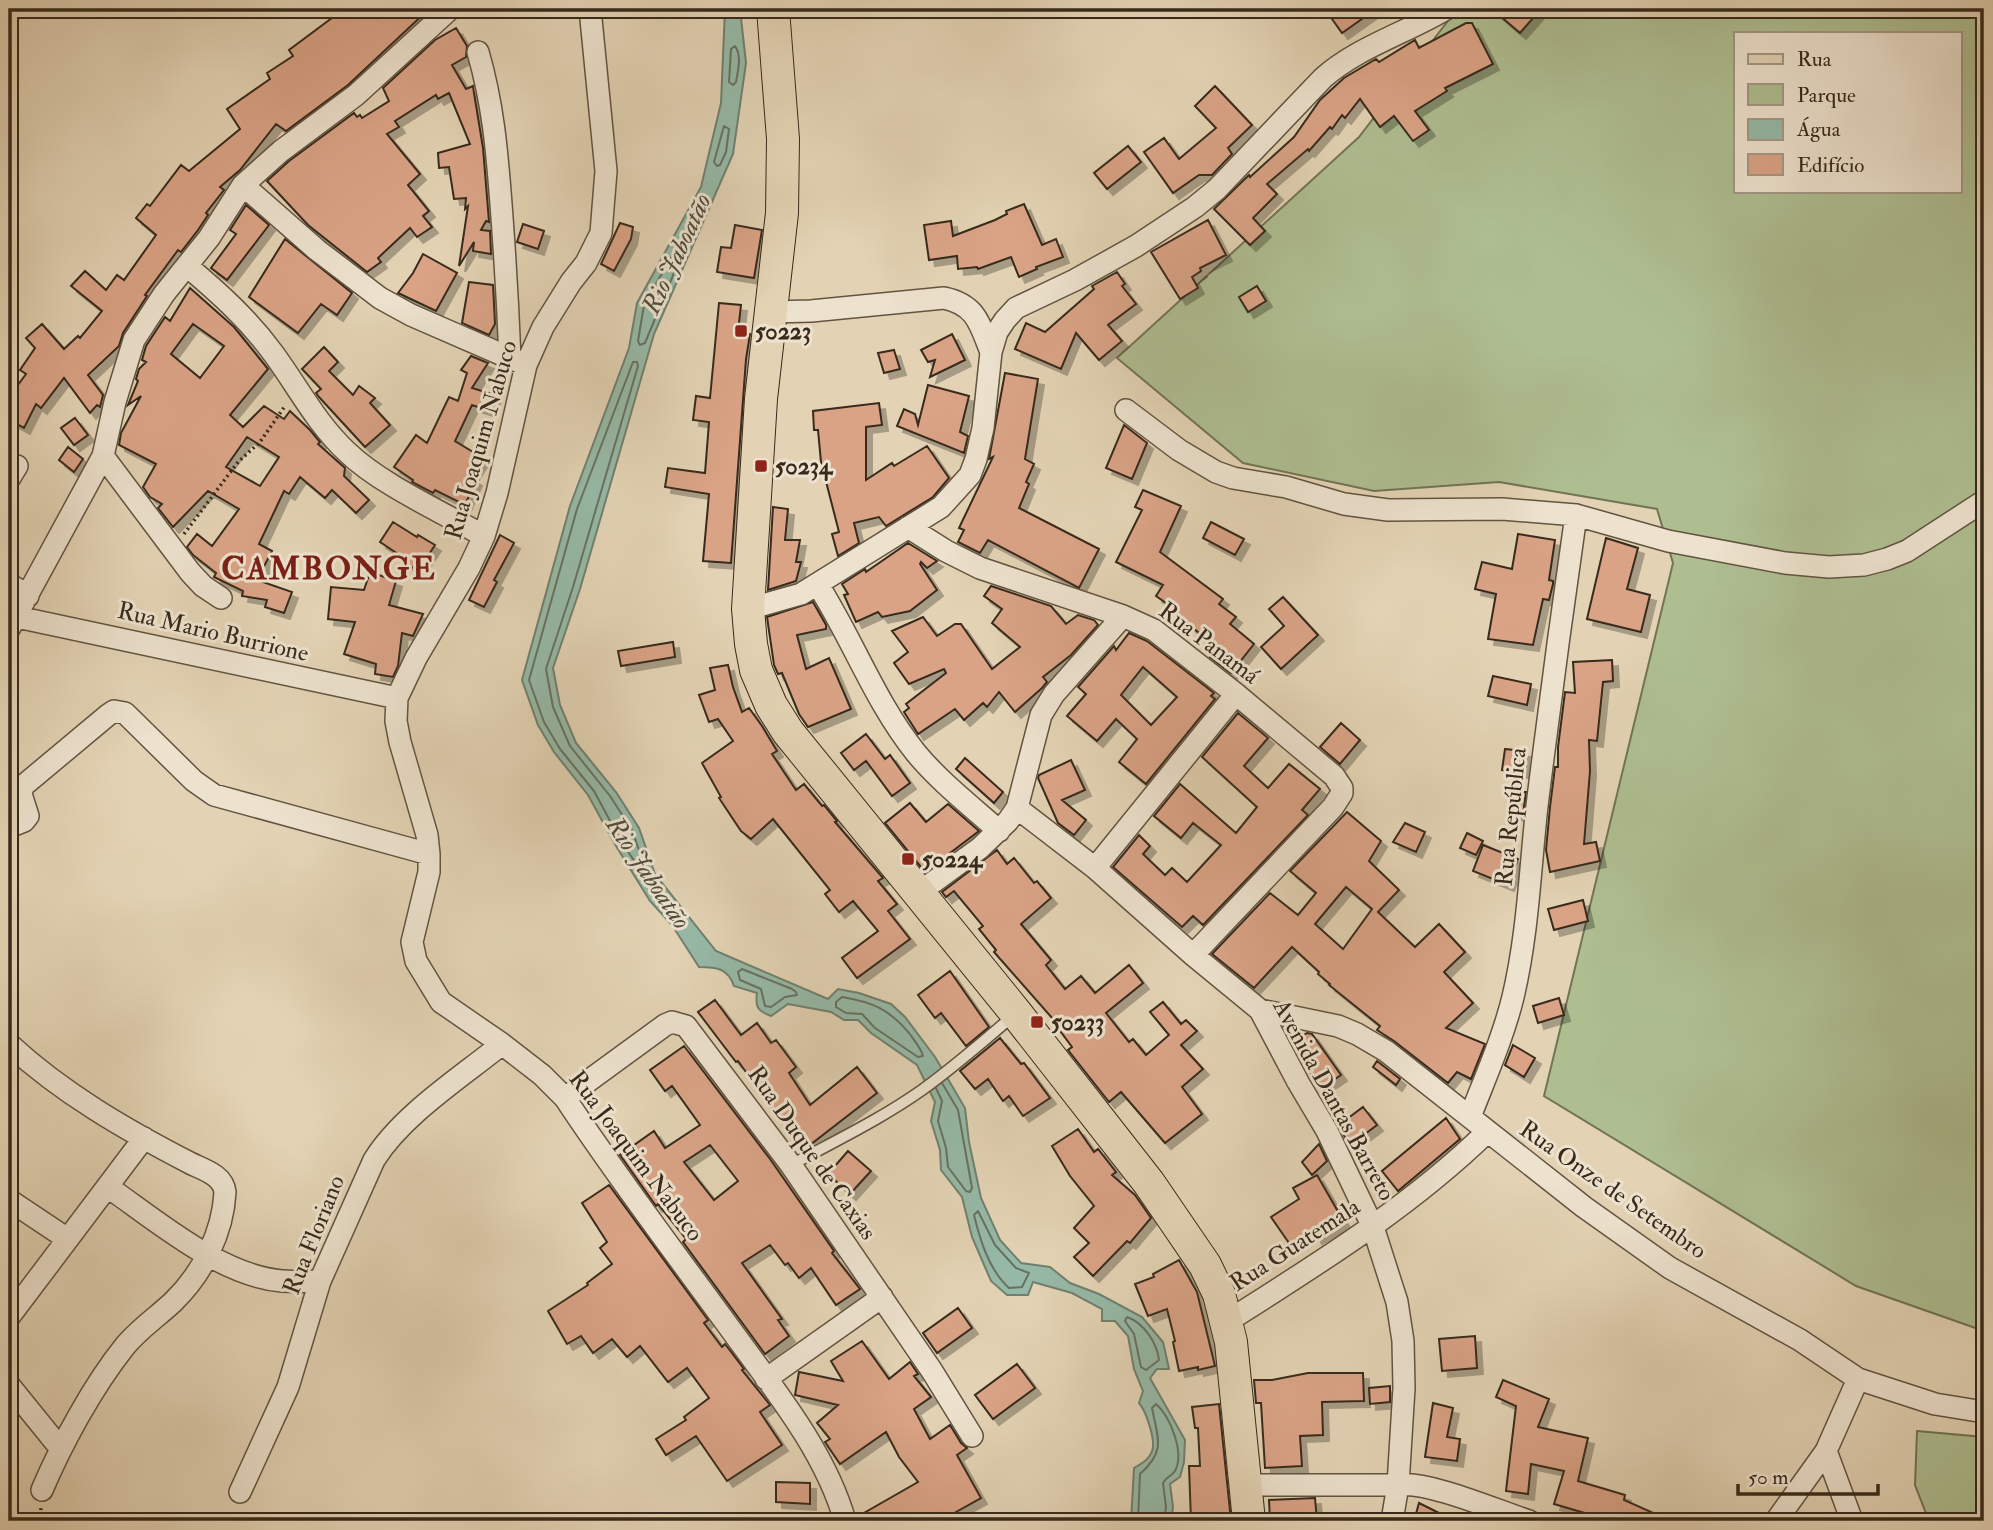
<svg xmlns="http://www.w3.org/2000/svg" width="1993" height="1530" viewBox="0 0 1993 1530" font-family="'IM FELL Double Pica',serif">
  <style>
    .green { fill: #aebe91; stroke: #727456; stroke-width: 2; fill-rule: evenodd }
    .water { fill: #96b9a7; stroke: #70806f; stroke-width: 2 }
    .lines { fill: none; stroke-linecap: round; stroke-linejoin: round }
    .shore { stroke: #667261; stroke-width: 2 }
    .building { fill: #daa386; stroke: #372a1b; stroke-width: 2; fill-rule: evenodd; filter: url(#shadow) }
    .service-casing { stroke: #625441; stroke-width: 13 }
    .minor-casing { stroke: #625441; stroke-width: 24 }
    .primary-casing { stroke: #372a1b; stroke-width: 34 }
    .path { stroke: #372a1b; stroke-width: 3.5; stroke-dasharray: 2 3.5; stroke-linecap: butt }
    .service { stroke: #ede2ce; stroke-width: 10 }
    .minor { stroke: #ede2ce; stroke-width: 21 }
    .primary { stroke: #e3d3b4; stroke-width: 32 }
    .poi-dot { fill: #8f2418; stroke: #ede2ce; stroke-width: 2.5 }
    .labels { text-anchor: middle; dominant-baseline: central; stroke-width: 6; stroke-linejoin: round; paint-order: stroke }
    .poi-label { font-size: 24px; font-weight: bold; fill: #372a1b; stroke: #ede2ce; text-anchor: start }
    .street-label { font-size: 24px; fill: #372a1b; stroke: #ede2ce }
    .water-label { font-size: 26px; font-style: italic; fill: #4f4e3e; stroke: #ede2ce }
    .district-label { font-size: 32px; font-weight: bold; letter-spacing: 2px; fill: #7a1f14; stroke: #ede2ce }
  </style>
  <defs>
    <filter id="shadow"><feDropShadow dx="6" dy="6" stdDeviation="0" flood-color="#0004"/></filter>
  </defs>
  <rect width="100%" height="100%" fill="#e3d3b4"/>
  <filter id="stains"><feTurbulence type="fractalNoise" baseFrequency=".00286" numOctaves="4"/><feColorMatrix values="0 0 0 0 .2 0 0 0 0 .09 0 0 0 0 .02 0 0 0 .5 -.17"/></filter>
  <radialGradient id="worn" r=".72"><stop offset=".6" stop-color="#630" stop-opacity="0"/><stop offset="1" stop-color="#630" stop-opacity=".3"/></radialGradient>
  <path class="green" d="M1457,9H1984V1331L1856,1286L1544,1096L1673,563L1657,509L1499,482L1374,491L1243,463L1117,358L1359,137ZM1736,33H1960V191H1736Z
    M1917,1431L1984,1437V1521H1929L1915,1485Z"/>
  <path class="water" d="M725,9H740L746,63L733,154L654,334L580,589L553,668L560,705L576,743L616,792L639,828L655,874L716,951L828,999L838,989L859,993L891,1004L905,1017L935,1057L965,1108L969,1142L981,1198L1000,1240L1021,1263L1050,1267L1070,1283L1099,1294L1142,1317L1163,1342L1169,1369H1157L1150,1378L1185,1440L1184,1462L1180,1477L1170,1484L1173,1507L1171,1521H1131L1134,1468C1141,1464 1152,1458 1153,1447C1154,1436 1146,1411 1139,1403L1143,1391L1134,1369L1128,1336L1115,1321H1102V1309L1072,1293L1033,1282L1028,1295H1007L991,1281L972,1237L962,1197L941,1170L940,1150L931,1121L935,1102L917,1065L871,1033L858,1020H844L831,1012L788,1004L771,1016C758,1011 755,1008 757,993L734,986C728,968 716,967 699,967L672,925L650,901L616,846L588,795L554,752L538,725L522,680L570,506L629,348L637,303L701,187L721,103Z"/>
  <g class="lines">
    <path class="shore" d="M735,46C742,56 738,70 736,82L733,85L729,82L731,49Z
      M724,126L729,129L726,152L720,165L717,166L714,162Z
      M684,235L688,236V239L645,343L640,345L638,341L644,305Z
      M633,362H637L638,366L573,587L546,669L553,707L570,746L610,796L632,830L645,867L642,872L622,843L594,791L560,749L544,722L529,680L577,509Z
      M742,969L792,989L796,992L797,995L785,997L771,1007L765,1006L761,989L740,980L738,972Z
      M842,997C872,1002 889,1009 909,1033C914,1040 921,1048 923,1056L918,1057L875,1028L862,1014L846,1013L836,1007V1002Z
      M936,1088L942,1101L938,1121L946,1148L948,1167L966,1191L970,1192L972,1188L958,1110L942,1083
      M978,1211L995,1245L1016,1268L1029,1273L1022,1287L1009,1288C989,1270 980,1240 974,1215Z
      M1127,1317C1144,1323 1157,1343 1159,1360L1146,1370L1141,1367L1134,1334L1125,1321Z
      M1138,1521L1140,1474C1166,1451 1158,1439 1152,1408L1156,1404C1170,1416 1185,1453 1175,1471C1172,1476 1166,1477 1163,1483L1166,1507L1164,1521"/>
  </g>
  <path class="building" d="M344,9H368L377,18L385,9H429L348,85L286,131L276,124L240,170L220,187L224,190L206,213L208,215L198,230L181,252L178,250L145,295L147,296L123,333L119,346L88,375L103,395L100,407L97,405L90,413L64,378L41,408L36,404L24,428L9,420V397L26,374L20,370L35,348L26,338L42,324L64,349L78,336L80,338L102,311L71,286L85,271L106,290L117,275L124,280L156,235L136,218L147,204L150,206L181,165L189,171L240,129L227,109L270,79L267,73L293,56L289,50Z
    M1325,9H1376L1342,33Z
    M1492,9H1541L1520,33Z
    M1466,23H1472L1493,64L1445,88L1447,91L1415,111L1429,130L1413,141L1394,116L1380,127L1360,99L1345,118L1342,115L1332,129L1330,127L1309,151L1308,149L1267,184L1277,194L1253,218L1265,231L1250,245L1214,209L1249,175L1250,177L1294,137L1320,100L1344,78L1376,59L1379,62L1415,40L1419,48Z
    M456,28L467,46L466,57L452,65L466,89L473,86L474,93L483,148L489,222L486,221L481,230L490,231L491,254L473,251L474,242L459,266L468,206L465,209L466,198L454,199L449,167L439,168L438,153L470,144L449,93L438,99L436,95L395,121L399,127L387,134L420,174L408,185L429,211L423,216L432,227L417,237L410,228L378,258L381,262L367,272L308,225L267,181L289,161L354,113L357,117L360,115L362,118L389,101L383,88L435,40Z
    M1215,86L1252,125L1228,148L1232,154L1212,175H1199L1173,193L1144,152L1164,138L1179,159L1216,128L1195,106Z
    M1128,146L1141,162L1107,189L1094,173Z
    M1024,204L1042,245L1056,239L1063,257L1036,267L1037,269L1019,277L1011,257L978,269L977,267L958,269L957,256L929,260L924,225L951,221L953,236L995,220L1007,214L1006,211Z
    M246,205L269,225L227,280L211,268L236,234L230,230Z
    M1208,220L1226,255L1200,268L1201,271L1192,277L1198,288L1180,299L1151,252Z
    M620,223L633,227L631,239L614,271L601,264Z
    M523,224L544,231L538,249L517,242Z
    M735,225L762,230L754,278L717,272L721,247L731,248Z
    M285,239L352,293L337,315L321,304L298,333L249,297Z
    M423,254L457,273L436,311L398,293L413,273Z
    M1117,272L1125,284L1122,286L1136,304L1108,325L1122,341L1099,360L1076,333L1061,369L1015,349L1026,323L1045,332L1094,289L1092,286Z
    M469,282L493,285L495,324L489,335L462,323Z
    M1257,286L1266,301L1248,312L1239,297Z
    M190,288L234,327L268,369L230,415L243,427L264,406L284,419L290,411L310,430L320,442L318,444L345,468L344,476L369,500L356,513L332,490L325,498L300,477L289,494L284,491L259,544L272,551L257,580L292,592L284,613L265,607L267,600L242,596L243,591L214,577L216,573L193,555L187,547L197,534L212,546L239,509L208,491L173,527L158,508L162,504L150,497L143,487L156,464L119,445L121,433L141,396L128,405L138,381L136,379L139,369L146,362L142,360L146,346L165,317L170,321ZM193,324L224,346L200,378L171,354ZM247,437L279,457L260,486L226,467Z
    M719,303L741,305L738,332L750,334L746,359L731,563L703,561L709,494L665,487L668,468L705,473L709,422L693,420L696,396L710,398Z
    M952,334L965,360L930,377L935,360L928,362L921,350Z
    M324,347L338,362L329,371L353,395L359,386L375,398L370,403L390,425L365,447L319,397L316,393L321,389L302,369Z
    M894,350L900,369L884,373L878,353Z
    M471,356L488,363L472,388L495,395L490,411L472,405L455,441L483,458L471,477L476,480L465,505L435,490L433,493L412,482L413,480L394,467L416,435L427,443L449,397L458,401L467,373L461,370Z
    M1005,373L1038,379L1025,459L1034,464L1026,482L1029,484L1019,508L1099,549L1079,588L988,540L980,553L958,542L964,530L959,528L993,457L989,459Z
    M928,385L969,396L960,432L968,436L964,453L897,426L904,409L915,414L918,425Z
    M879,403L882,425L866,427V480L892,463L894,466L927,446L949,478L933,497L886,526L879,517L854,523L859,543L838,556L832,534L839,532L821,462L818,430H814L813,411Z
    M75,418L88,435L74,445L61,428Z
    M1124,425L1147,443L1132,479L1106,468Z
    M68,447L83,459L74,472L59,460Z
    M1143,490L1181,506L1160,552L1223,599L1219,604L1236,617L1230,624L1254,644L1231,673L1210,657L1218,648L1174,613L1176,610L1156,596L1163,585L1116,562L1142,510L1135,507Z
    M773,507L788,509L785,540H800L796,562H801L796,581L768,590Z
    M393,522L417,537L418,535L435,545L418,571L402,561L404,558L380,542Z
    M1211,522L1244,539L1235,555L1203,538Z
    M1518,534L1555,540L1549,580L1553,581V584L1549,600L1543,599L1533,645L1488,639L1496,594L1475,589L1482,562L1512,569Z
    M500,535L514,543L494,580L497,582L484,607L469,600Z
    M1606,538L1638,548L1627,589L1650,595L1641,632L1587,619Z
    M908,543L937,561L927,568L921,562L920,564L937,590L910,611L882,617L878,612L856,622L844,595L848,594L842,584L865,569L866,572Z
    M370,572L396,581L389,605L423,614L413,636L402,633L398,666L393,677L375,674L376,664L344,654L355,622L328,619L331,587L364,590Z
    M991,586L1051,606L1066,624L1078,615L1094,620L1098,625L1071,655L1043,677L1047,682L1042,688L1015,712L999,692L987,707L983,703L964,720L955,709L918,734L904,712L909,708L906,704L946,673L944,669L909,684L894,663L908,652L892,631L923,617L937,636L955,624H961L992,669L1020,647L992,623L1002,609L984,596Z
    M1283,597L1318,635L1281,669L1261,647L1284,626L1269,609Z
    M813,602L826,625V629L797,635L806,669L829,658L851,709L808,727L799,714L782,673L778,674L774,665L767,617Z
    M1129,633L1147,641L1214,693L1211,696L1215,699L1146,784L1119,762L1137,739L1116,719L1097,741L1067,716L1086,694L1078,687L1114,646L1116,650ZM1143,667L1177,697L1151,725L1121,695Z
    M673,642L675,657L621,666L618,651Z
    M1612,660L1613,681L1603,682L1597,741L1589,740L1590,771L1584,844L1596,842L1600,861L1550,872L1546,850L1550,807L1555,767H1558V747L1565,692L1575,693L1573,662Z
    M728,665L733,687L742,712L749,708L762,726L777,751L772,754L796,790L804,784L822,806L824,805L837,821L835,822L883,878L878,881L897,904L888,911L910,939L857,978L842,958L878,931L853,901L839,912L825,894L830,890L773,819L751,839L741,831L719,798L721,797L702,763L733,741L718,719L709,722L699,695L715,690L710,668Z
    M1493,676L1531,684L1527,705L1488,696Z
    M1238,713L1268,738L1244,766L1268,788L1289,764L1320,789L1302,810L1308,815L1203,925L1193,916L1182,927L1113,867L1139,835L1150,846L1143,854L1165,875L1172,868L1187,882L1221,845L1193,823L1181,838L1154,816L1180,784L1236,833L1257,807L1202,757Z
    M1341,723L1360,740L1340,764L1320,747Z
    M866,734L885,759L890,755L910,783L892,796L866,761L854,770L841,753Z
    M1505,749L1524,751L1522,772L1502,770Z
    M965,758L1003,792L994,803L956,769Z
    M1071,760L1085,790L1062,800L1086,820L1074,835L1058,823L1038,778L1039,775Z
    M1516,792H1526L1523,815L1515,814Z
    M910,803L926,822L948,804L979,831L925,872L885,823Z
    M1347,812L1381,841L1369,861L1399,890L1378,912L1415,947L1439,924L1465,952L1444,972L1473,1003L1446,1028L1485,1044L1471,1079L1457,1072L1448,1083L1394,1041L1377,1030L1380,1026L1329,985L1330,984L1318,974L1319,972L1292,947L1254,988L1212,954L1270,893L1298,915L1316,893L1290,871ZM1346,887L1372,909L1343,949L1315,924Z
    M1405,823L1425,832L1416,852L1393,842Z
    M1467,833L1483,841L1476,855L1460,848Z
    M1483,845L1518,859L1508,885L1473,871Z
    M997,850L1007,864L1014,858L1034,883L1037,881L1051,898L1021,924L1051,960L1046,965L1065,989L1081,976L1095,993L1129,965L1143,983L1106,1013L1129,1042L1133,1039L1146,1055L1169,1035L1150,1012L1163,1002L1181,1024L1186,1020L1197,1031L1181,1045L1203,1069L1182,1087L1202,1114L1165,1143L1121,1092L1109,1102L1068,1050L1072,1047L1058,1028L1060,1027L994,952L996,950L979,929L983,926L954,891L946,897L942,892Z
    M1583,900L1588,921L1554,930L1548,909Z
    M950,971L989,1027L966,1046L941,1013L935,1018L918,995Z
    M1559,998L1564,1015L1538,1023L1533,1006Z
    M715,1000L741,1035L757,1023L771,1043L776,1040L796,1067L789,1073L810,1105L857,1067L877,1093L806,1148L776,1110L774,1111L738,1061L736,1062L698,1012Z
    M1307,1033L1312,1034L1341,1075L1322,1088L1306,1067L1293,1042Z
    M1000,1038L1021,1064L1024,1063L1050,1098L1023,1116L1009,1096L1003,1101L988,1079L975,1089L960,1071Z
    M1513,1045L1535,1058L1524,1077L1505,1065Z
    M684,1046L770,1159L834,1251L832,1253L860,1289L836,1305L811,1268L799,1278L788,1263L785,1265L770,1245L742,1263L782,1319L778,1320L789,1336L765,1354L683,1242L686,1239L658,1204L656,1206L620,1155L654,1131L665,1148L700,1125L672,1086L665,1091L650,1070ZM710,1145L738,1181L714,1200L684,1162Z
    M1377,1061L1400,1079L1396,1085L1373,1067Z
    M1363,1107L1377,1125L1349,1146L1339,1125Z
    M1446,1118L1460,1139L1398,1191L1382,1171Z
    M1078,1129L1094,1152L1098,1149L1116,1172L1112,1175L1135,1195L1151,1218L1130,1243L1127,1241L1093,1276L1074,1257L1089,1243L1074,1228L1094,1206L1070,1176L1052,1146Z
    M1319,1144L1327,1161L1312,1175L1302,1162Z
    M848,1151L871,1171L850,1194L828,1174Z
    M1317,1175L1344,1222L1316,1238L1313,1232L1291,1246L1271,1217L1299,1199L1293,1188Z
    M609,1185L708,1320L704,1323L722,1347L725,1344L744,1369L742,1370L770,1405L760,1412L782,1445L727,1481L696,1436L666,1455L656,1439L686,1420L684,1417L709,1398L687,1368L668,1382L640,1346L627,1357L612,1339L593,1353L581,1336L567,1344L548,1311L588,1285L587,1283L612,1264L600,1248L607,1242L582,1203Z
    M1179,1260L1197,1292L1215,1366L1198,1370V1367L1179,1371L1173,1342L1175,1341L1167,1309L1148,1316L1135,1284L1154,1277L1153,1274Z
    M958,1308L972,1328L937,1353L923,1333Z
    M1475,1336L1477,1368L1442,1371L1439,1339Z
    M862,1341L889,1379L910,1362L918,1374L914,1376L931,1397L914,1409L930,1439L950,1425L961,1443L967,1448L957,1455L981,1498L956,1512L962,1521H858L857,1517L918,1482L899,1457L886,1432L840,1464L825,1442L830,1439L817,1423L838,1405L795,1395L799,1372L843,1381L831,1361Z
    M1017,1364L1035,1388L993,1419L975,1395Z
    M1308,1373H1363L1364,1401L1322,1402L1323,1435L1300,1436L1302,1466L1265,1468L1261,1403H1256L1254,1380H1272Z
    M1503,1380L1549,1399L1538,1427L1588,1438L1578,1481L1625,1495L1624,1500L1671,1521H1612L1554,1504L1564,1471L1531,1464L1528,1494L1506,1491L1516,1406L1496,1397Z
    M1390,1386V1402L1370,1404L1369,1388Z
    M1433,1403L1453,1408L1447,1437L1460,1439L1457,1461L1425,1457Z
    M1219,1404L1231,1521H1191L1189,1466H1200L1198,1428H1195L1192,1407Z
    M776,1482L810,1483V1504L776,1502Z
    M1315,1498L1317,1521H1270L1269,1500Z
    M1419,1503L1455,1521H1414Z"/>
  <g class="lines">
    <defs>
      <path id="service" d="M791,1165C835,1141 881,1119 922,1090C954,1067 984,1041 1014,1015"/>
      <path id="minor" d="M590,9L606,171L601,233L586,263L571,282L543,327L526,365L497,493L484,536L469,568L416,658L397,698L396,721L400,742L427,835L429,854V872L412,942L416,961L441,1002L502,1044L542,1075L565,1098C619,1180 679,1258 737,1338C778,1394 826,1454 845,1521
        M478,52C493,104 497,151 501,204C505,256 508,308 510,359
        M243,185L317,250L380,298L411,315L526,365
        M187,266C219,293 248,319 273,353C298,387 316,423 347,452C380,484 442,512 484,536
        M771,312L811,311L944,298C977,305 980,325 991,352
        M1126,410L1179,450L1216,472L1233,478L1286,487L1344,504L1388,510L1502,509L1576,515L1668,541L1785,563L1829,567L1864,565L1887,559L1907,551L1984,501
        M103,456L190,572L203,586L221,598
        M9,479L17,466
        M908,527L946,551L980,568L1123,616L1154,630L1236,694L1334,776L1342,788V793L1333,807L1193,955
        M9,584L28,596
        M818,585C853,640 875,702 916,753C940,782 971,806 999,831
        M748,609L801,594L941,507L970,475L976,459L983,428L991,352L997,332L1005,320L1016,308L1075,280L1136,246L1195,207L1217,189L1323,78C1358,47 1406,33 1446,9
        M17,617L397,698
        M9,629L103,456L115,402L134,340L164,294L209,238L243,185L281,151L356,95L450,9
        M1017,808L1095,868L1193,955L1260,1010L1298,1082L1327,1131L1373,1227L1397,1302L1403,1341L1404,1388L1398,1485L1392,1521
        M9,827L24,821L28,816L21,794L23,786L108,715L114,711L125,713L194,781L214,795L429,854
        M1095,868L1236,694
        M917,894L980,848L1008,821L1017,808L1041,715L1054,694L1123,616
        M1260,1010L1338,1026L1357,1034L1386,1051L1584,1207L1670,1268L1800,1340L1858,1379L1935,1404L1984,1412
        M9,1044C62,1093 126,1130 190,1163C204,1170 223,1175 225,1192C223,1233 202,1274 173,1302C157,1317 139,1329 125,1346C93,1386 62,1443 42,1490
        M565,1098L665,1025L672,1022L686,1026L791,1165L932,1371L972,1436
        M1470,1117C1485,1078 1503,1038 1513,997C1528,934 1530,869 1537,806C1549,709 1562,612 1576,515
        M108,1187C157,1221 221,1276 282,1281C294,1282 307,1281 320,1281
        M9,1200L66,1238
        M9,1317L144,1138
        M1228,1321C1319,1263 1410,1207 1487,1132
        M766,1379L882,1297
        M9,1385L60,1448
        M1826,1451L1852,1521
        M1245,1485H1398C1426,1480 1498,1511 1529,1521
        M240,1492L288,1387L320,1281L374,1160C402,1115 460,1078 502,1044
        M1776,1521L1826,1451L1858,1379"/>
      <path id="primary" d="M773,9L783,139L782,213L761,399L748,609L751,644L756,670L771,705L788,732L1016,1013L1149,1183L1205,1265L1219,1294L1231,1342L1249,1521"/>
    </defs>
    <use href="#service" class="service-casing"/>
    <use href="#minor" class="minor-casing"/>
    <use href="#primary" class="primary-casing"/>
    <path class="path" d="M184,534L238,462L260,442L285,406
      M40,1521L41,1507"/>
    <use href="#service" class="service"/>
    <use href="#minor" class="minor"/>
    <use href="#primary" class="primary"/>
  </g>
  <g class="poi-dot">
    <rect x="734" y="324" width="14" height="14" rx="3.5"/>
    <rect x="754" y="459" width="14" height="14" rx="3.5"/>
    <rect x="901" y="852" width="14" height="14" rx="3.5"/>
    <rect x="1030" y="1015" width="14" height="14" rx="3.5"/>
  </g>
  <g class="labels">
    <g class="poi-label">
      <text x="755" y="331">50223</text>
      <text x="775" y="466">50234</text>
      <text x="922" y="859">50224</text>
      <text x="1051" y="1022">50233</text>
    </g>
    <g class="street-label">
      <text transform="translate(481 440) rotate(-74)">Rua Joaquim Nabuco</text>
      <text transform="translate(213 632) rotate(13)">Rua Mario Burrione</text>
      <text transform="translate(1209 643) rotate(37)">Rua Panamá</text>
      <text transform="translate(1511 817) rotate(-84)">Rua República</text>
      <text transform="translate(1334 1100) rotate(61)">Avenida Dantas Barreto</text>
      <text transform="translate(812 1153) rotate(55)">Rua Duque de Caxias</text>
      <text transform="translate(636 1156) rotate(53)">Rua Joaquim Nabuco</text>
      <text transform="translate(1613 1190) rotate(35)">Rua Onze de Setembro</text>
      <text transform="translate(314 1235) rotate(-68)">Rua Floriano</text>
      <text transform="translate(1295 1245) rotate(-33)">Rua Guatemala</text>
    </g>
    <g class="water-label">
      <text transform="translate(677 254) rotate(-65)">Rio Jaboatão</text>
      <text transform="translate(648 873) rotate(56)">Rio Jaboatão</text>
    </g>
    <g class="district-label">
      <text x="329" y="569">CAMBONGE</text>
    </g>
  </g>
  <rect width="1993" height="1530" fill="none" stroke="#e3d3b4" stroke-width="35"/>
  <rect x="10" y="10" width="1972" height="1509" fill="none" stroke="#372a1b" stroke-width="3.5"/>
  <rect x="18" y="18" width="1958" height="1495" fill="none" stroke="#372a1b" stroke-width="2"/>
  <rect x="1734" y="32" width="228" height="161" fill="#ede2ce" stroke="#a49886" stroke-width="2"/>
  <rect x="1748" y="54" width="35" height="10" fill="#e3d3b4" stroke="#a49886" stroke-width="2"/>
  <text x="1797" y="66" font-size="21" fill="#372a1b">Rua</text>
  <rect x="1748" y="84" width="35" height="21" fill="#aebe91" stroke="#a49886" stroke-width="2"/>
  <text x="1797" y="102" font-size="21" fill="#372a1b">Parque</text>
  <rect x="1748" y="119" width="35" height="21" fill="#96b9a7" stroke="#a49886" stroke-width="2"/>
  <text x="1797" y="136" font-size="21" fill="#372a1b">Água</text>
  <rect x="1748" y="154" width="35" height="21" fill="#daa386" stroke="#a49886" stroke-width="2"/>
  <text x="1797" y="172" font-size="21" fill="#372a1b">Edifício</text>
  <path d="M1738 1484v10h140v-10" fill="none" stroke="#372a1b" stroke-width="3.5"/>
  <text x="1748" y="1484" font-size="21" fill="#372a1b" stroke="#ede2ce" stroke-width="5" paint-order="stroke">50 m</text>
  <rect width="100%" height="100%" filter="url(#stains)"/>
  <rect width="100%" height="100%" fill="url(#worn)"/>
</svg>
